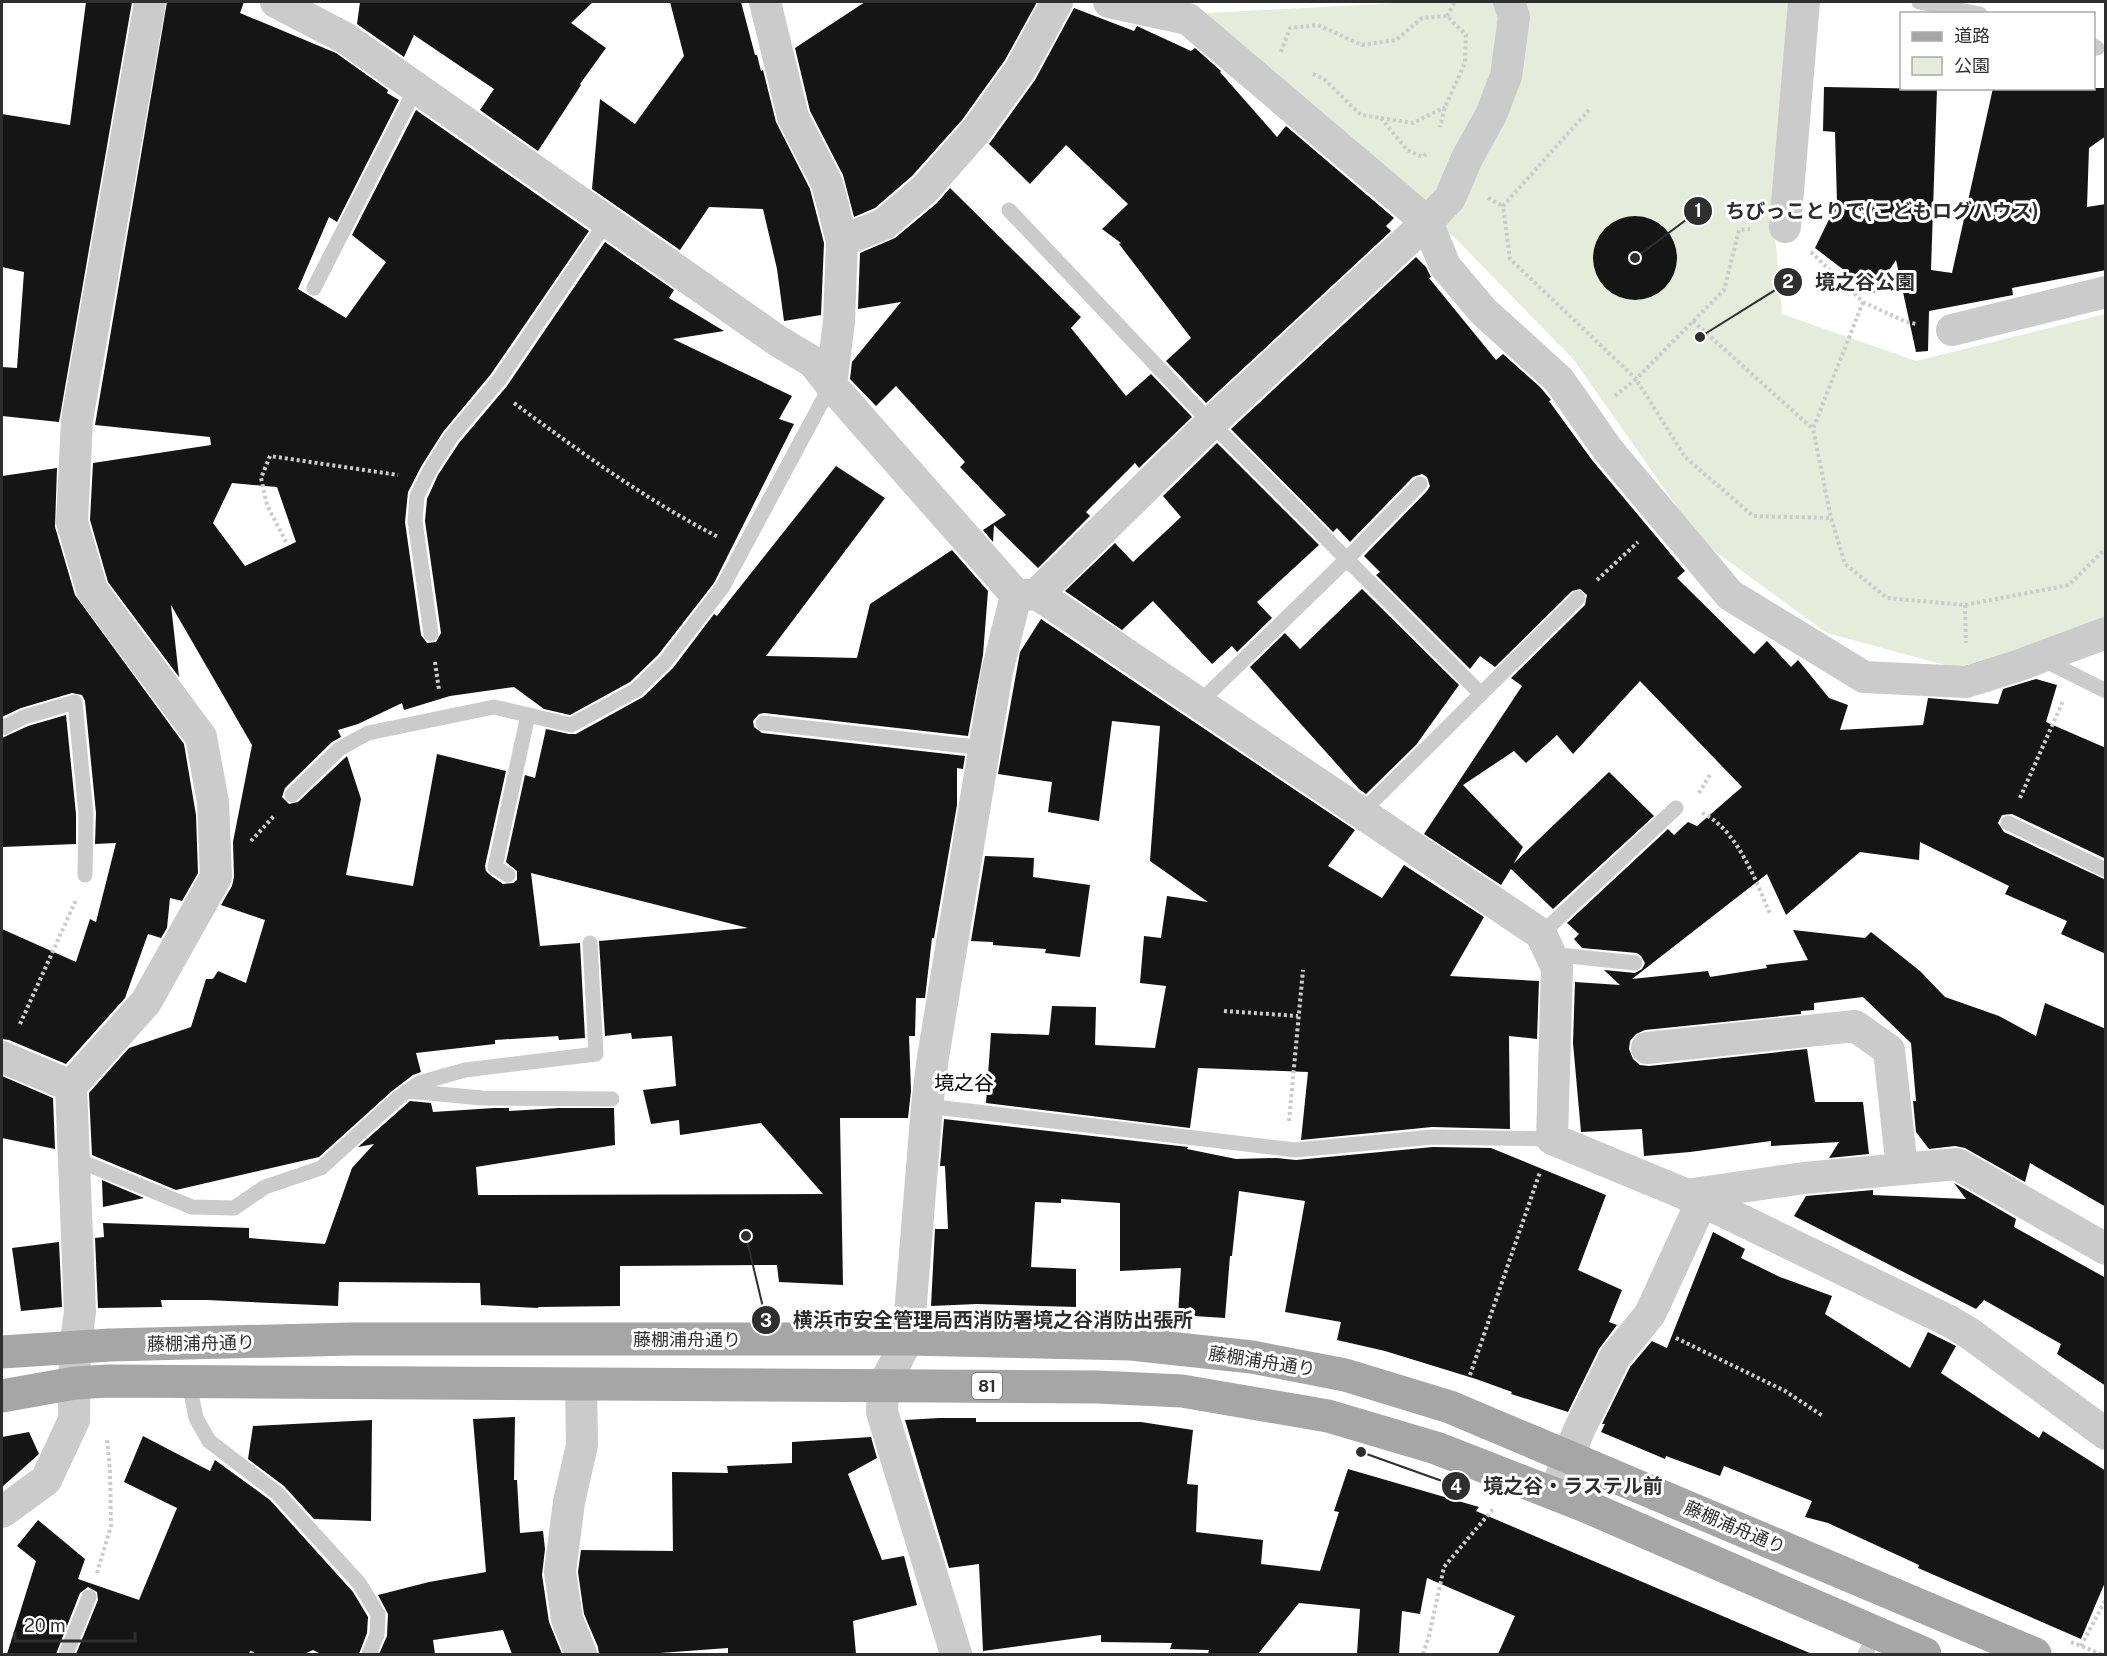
<svg xmlns="http://www.w3.org/2000/svg" width="2107" height="1656" viewBox="0 0 2107 1656" font-family="'Public Sans','Noto Sans JP',sans-serif">
  <style>
    .green { fill: #e5ecdc }
    .building { fill: #151515; fill-rule: evenodd }
    .lines { fill: none; stroke-linecap: round; stroke-linejoin: round }
    .path { stroke: #cbcbcb; stroke-width: 4; stroke-dasharray: 3 3; stroke-linecap: butt }
    .service { stroke: #cbcbcb; stroke-width: 15 }
    .minor { stroke: #cbcbcb; stroke-width: 32 }
    .primary { stroke: #a6a6a6; stroke-width: 33 }
    .labels { text-anchor: middle; dominant-baseline: central; stroke-width: 6; stroke-linejoin: round; paint-order: stroke }
    .shield { fill: #fff; stroke: #6d6d6d; stroke-width: 1.5 }
    .shield-label { font-size: 16px; font-weight: bold; fill: #2e2e2e }
    .street-label { font-size: 18px; fill: #2e2e2e; stroke: #fff }
    .neighbourhood-label { font-size: 20px; fill: #000; stroke: #fff }
    .leader { fill: none; stroke: #2e2e2e; stroke-width: 2 }
    .callout-dot { fill: #2e2e2e; stroke: #fff; stroke-width: 2 }
    .mark-label { font-size: 18px; text-anchor: middle; font-weight: bold; fill: #fff }
    .callout-label { font-size: 20px; text-anchor: middle; font-weight: bold; fill: #2e2e2e; stroke: #fff; stroke-width: 6; stroke-linejoin: round; paint-order: stroke }
  </style>
  <rect width="100%" height="100%" fill="#fff"/>
  <path class="green" d="M1415,2H1788L1774,224L1782,314L1916,361L2105,314V622L1956,668L1827,633L1701,541L1574,360L1455,238L1206,13Z"/>
  <path class="building" d="M86,2H132L59,422L2,416V367L17,368L24,272L2,267V114L70,125Z
    M167,2H244L240,13L336,53L388,90L387,93L399,100L337,222L329,217L298,289L346,318L386,262L352,235L416,110L589,231L491,374L443,432L422,465L408,492L405,522L421,635L427,643L436,642L441,633L425,521L427,499L438,475L459,443L507,386L605,242L674,290L669,298L724,331L673,339L792,396L779,419L794,424L714,583L658,655L630,682L570,715L544,709L514,687L450,696L404,710L402,703L358,724L338,730L341,737L332,742L285,788L282,797L289,804L298,802L347,756L361,799L346,875L413,886L437,754L506,771L485,866L486,871L490,875L503,884L513,883L517,880V871L506,862L525,775L535,778L546,729L569,734H576L643,697L673,668L714,614L717,616L836,466L885,498L766,656L857,658L870,604L952,550L988,591L983,655L968,736L764,713L759,714L753,721L754,727L762,733L965,756L963,769L957,768V805L934,938H932L925,998H916L915,1036H909L911,1091L908,1118H840L843,1285L779,1282L777,1265L620,1266V1306L538,1307V1308L481,1305L480,1283L339,1282L338,1306L207,1300H161L162,1307L98,1308L95,1238L104,1237L103,1223L249,1228V1238L325,1244L352,1168L374,1144L358,1147L410,1101L431,1103L433,1112L494,1108H509V1111L559,1108H614L615,1145L476,1167L478,1195L823,1194L761,1123L680,1135L679,1120L651,1124L643,1090L676,1086L672,1036L632,1039L631,1033L605,1036L599,941L748,928L531,873L540,946L580,943L585,1038L559,1040L558,1036L495,1040V1044L416,1053L421,1072L413,1075L392,1091L319,1157L176,1190L92,1155L89,1093L129,1048L191,1027L206,979H213L218,971L246,983L265,920L221,905L232,886L234,877L233,842L252,745L171,605L179,677L108,582L90,520L93,463L211,445L210,437L95,425ZM232,483L277,487L296,542L245,566L213,523Z
    M360,2H593L571,23L606,48L580,84L581,85L538,151L480,110L494,89L414,35L404,57L357,24Z
    M670,2H741L755,55H757L761,71L763,70L776,122L810,189L824,243L821,315L784,321L777,269L763,209L709,207L680,250L592,189L600,99L635,124L684,56Z
    M865,2H1037L1005,60L962,120L912,176L875,208L854,217L843,175L810,111L795,48Z
    M1074,8L1134,31L1137,26L1139,27L1191,51L1195,48L1221,71L1220,72L1277,137L1286,126L1394,218L1386,226L1391,231L1206,403L1166,361L1191,338L1119,244L1121,243L1102,229L1128,204L1066,145L1030,184L989,144L1035,80Z
    M1824,87L1937,89L1931,270L1952,273L1993,88H2106V136L2089,148L2087,207L2106,204V270L2012,288L2013,295L1929,311L1928,351L1916,352L1896,260L1874,293L1815,248L1837,203L1835,132L1823,131Z
    M950,188L1081,317L1071,328L1126,396L1151,374L1192,417L1139,468L1135,463L1086,512L1090,516L1038,568L994,525L993,542L983,530L1006,515L960,467L965,462L896,386L876,406L850,379L852,362L901,302L858,309L860,253L895,238L937,203Z
    M1593 258a42 42 0 1 1 84 0a42 42 0 1 1-84 0Z
    M1416,257L1426,267L1431,277L1429,278L1496,360L1503,354L1540,387L1551,400L1549,401L1592,460L1685,571L1677,578L1754,654L1767,641L1791,667L1798,660L1829,698L1848,705L1840,730L1923,725L1928,698L1998,704L2003,689L2036,679L2057,685L2046,722L2106,748V859L2012,814L2002,815L1998,823L2004,832L2106,880V954L2061,934L2067,921L2005,894L2009,886L1920,842L1919,860L1860,852L1786,915L1767,874L1632,979L1708,971L1710,977L1767,968L1766,965L1808,960L1793,930L1865,938L1871,932L1920,971L1945,997L1999,1016L2036,1036L2045,1003L2106,1029V1207L2030,1163L2025,1182L1965,1148L1955,1146L1929,1149L1916,1132L1913,1101H1916L1911,1043L1863,997L1814,1003V1010L1801,1011V1014L1645,1030L1636,1034L1630,1041L1629,1049L1633,1059L1640,1065L1649,1066L1807,1049L1815,1102H1863L1869,1154L1829,1158L1839,1142L1771,1146V1141L1690,1152L1644,1156L1642,1129L1581,1132L1573,1043L1575,982L1620,985L1604,970L1635,973L1642,969L1645,963L1641,956L1637,953L1582,948L1574,939L1579,934L1567,923L1668,829L1674,835L1688,822L1697,826L1742,787L1640,681L1573,754L1557,735L1526,763L1514,751L1463,785L1523,847L1514,863L1609,772L1654,816L1553,909L1511,869L1501,885L1424,834L1522,686L1511,678L1585,605L1587,595L1580,589L1572,591L1495,667L1480,656L1470,669L1376,575L1380,572L1364,556L1427,491L1430,486L1427,477L1422,474L1413,477L1350,542L1337,528L1333,532L1231,429Z
    M1217,443L1319,545L1257,602L1272,618L1237,652L1232,646L1212,664L1153,601L1122,630L1065,591L1115,543L1133,562L1181,517L1163,496Z
    M57,468L55,527L75,595L184,744L196,815L198,873L182,901L170,898L167,928L161,938L148,934L125,998L66,1064L9,1040L2,1039V929L76,962L90,919L96,922L116,843L95,844L96,813L85,701L82,695L72,693L21,708L2,717V476Z
    M1362,589L1459,685L1416,745L1366,794L1359,789L1250,667L1285,633L1300,649Z
    M1041,619L1355,830L1328,866L1382,898L1404,865L1484,917L1450,976L1539,981L1537,1039L1509,1036L1510,1129L1432,1127L1301,1140L1308,1072L1198,1068L1190,1128L986,1103L991,1033L1049,1035L1052,1006L1096,1007L1095,1045L1155,1048L1166,986L1140,983L1144,936L1161,938L1167,896L1208,902L1150,861L1160,726L1112,721L1099,821L1048,812L1052,782L998,774L1020,652Z
    M66,715L76,814V844L2,847V738L28,726Z
    M985,856L1034,858L1033,877L1090,885L1080,957L1045,953L1046,949L993,945V942L971,941Z
    M2,1076L53,1098L55,1149L2,1138Z
    M944,1119L1188,1147L1187,1149L1236,1159L1276,1158L1296,1160L1433,1147L1491,1148L1606,1195L1578,1270L1622,1290L1609,1322L1617,1325L1599,1349L1568,1412L1511,1394L1512,1392L1476,1379L1385,1351L1337,1340L1341,1322L1285,1312L1305,1201L1239,1191L1232,1256H1230L1225,1318L1178,1315L1181,1268L1120,1271V1203L1061,1199V1203L1035,1202L1031,1267L1076,1269V1307L977,1304L931,1306L935,1229H948L945,1166H940Z
    M102,1180L144,1198L103,1207Z
    M1954,1183L2016,1219L2014,1227L2106,1278V1386L2057,1354L2061,1344L1984,1300L1976,1309L1794,1216L1806,1196L1873,1190V1195L1966,1199Z
    M1713,1232L1745,1249L1741,1258L1780,1277L1832,1296L1825,1314L1910,1368L1928,1332L1956,1346L1941,1373L2039,1438L2043,1431L2106,1471V1580L2081,1639L1918,1568L1919,1565L1828,1523L1805,1517L1812,1501L1724,1466L1720,1476L1666,1456L1665,1459L1601,1432L1605,1424H1602L1630,1367L1652,1341L1667,1348Z
    M59,1242L62,1307L21,1311L12,1248Z
    M515,1417L514,1480H517L520,1533L543,1531L545,1549L542,1575L549,1622L562,1654H512L503,1630L433,1640L435,1654H379L387,1636L388,1614L378,1595L429,1582L486,1572L473,1419Z
    M939,1418H976V1422H1141L1193,1430L1187,1484L1198,1485L1196,1532L1263,1540L1261,1564L1320,1571L1339,1512L1334,1511L1348,1469L1479,1507L1476,1511L1812,1654H1498L1515,1616L1427,1578L1420,1614L1402,1611L1399,1654H1357L1360,1609L1299,1603L1258,1654H1208L1209,1650L1170,1649L1172,1643L1101,1642V1635L983,1651L979,1564L949,1568L905,1420Z
    M372,1420L371,1521L314,1519L284,1486L248,1459L253,1426Z
    M29,1432L39,1454L2,1487V1437Z
    M143,1436L210,1471L215,1460L270,1500L353,1592L368,1617L367,1633L359,1654H321L313,1650L304,1654H76L98,1600L97,1592L88,1587L80,1593L56,1654H7L36,1561L17,1546L38,1520L85,1559L78,1579L139,1600L177,1508L124,1482Z
    M871,1437L877,1458L848,1474L882,1560L904,1556L917,1605L853,1621L856,1654H728V1648L646,1654H599L598,1647L584,1614L578,1572L581,1550L673,1551L672,1472L728,1473L727,1466L792,1463V1442Z"/>
  <g class="lines">
    <path class="path" d="M1447,16L1455,2
      M1281,52L1290,28L1318,25L1362,45L1396,40L1422,18L1447,16L1466,35L1465,63L1445,107L1440,127
      M1313,74L1324,79L1361,115L1413,123L1445,107
      M1589,110L1503,206L1510,259L1636,379L1724,290L1739,230L1750,229
      M1381,118L1407,150L1423,157L1428,152
      M1488,198L1503,206
      M1811,252L1863,302L1906,322L1917,324
      M1863,302L1813,429L1831,518L1845,564L1887,598L1965,605L2069,585L2106,548
      M1693,321L1813,429
      M1615,396L1636,379L1685,457L1753,516L1831,518
      M514,403C580,452 645,499 718,537
      M286,542L267,505L261,478L270,456L398,475
      M1597,580L1638,542
      M1965,605L1966,643
      M435,662L439,690
      M1699,793L1711,773
      M2020,798L2063,701
      M1702,813C1737,829 1756,881 1770,914
      M251,841L274,816
      M1224,1011L1298,1016
      M20,1024L76,900
      M1289,1121L1303,970
      M1676,1338L1785,1391L1823,1416
      M1470,1375L1540,1172
      M97,1573L111,1526L110,1471L107,1438
      M2071,1642L2101,1654
      M2081,1646L2106,1599
      M251,1654L253,1650
      M1423,1654L1429,1636L1444,1567L1493,1509"/>
    <path class="service" d="M1919,2L1980,14
      M2094,46L2097,48
      M1009,210L1211,423L1481,694
      M314,288L416,88
      M431,634L415,521L417,496L430,470L451,437L499,380L607,221
      M2040,658L2106,691
      M1199,703L1347,559L1420,484
      M763,723L984,748
      M2,728L24,717L75,702L86,814L85,875
      M292,795L339,749L368,733L494,707L571,725L636,690L665,662L722,588L831,385
      M1361,813L1578,598
      M2008,823L2106,870
      M508,875L495,867L528,715
      M1541,934L1676,808
      M1550,954L1635,963
      M407,1091L482,1098L612,1099
      M927,1106L1295,1150L1433,1137L1552,1139
      M75,1159L192,1207L234,1208L265,1187L321,1168L398,1098L419,1083L465,1070L596,1054L590,943
      M189,1383L196,1418L209,1441L277,1493L359,1583L378,1614L377,1635L369,1654
      M66,1654L89,1597
      M1865,1654L1877,1633"/>
    <path class="minor" d="M276,2L345,38L778,341L813,362L831,385L1016,595
      M765,2L793,117L827,183L842,241L839,322L831,385
      M1109,2L1188,19L1427,222L1445,266L1483,311L1559,380L1608,450L1730,595L1864,677L1966,682L2020,665L2106,633
      M1785,227L1804,2
      M842,241L884,224L925,189L976,131L1020,70L1057,2
      M1952,330L2106,292
      M1037,594L1214,420L1427,222L1450,198L1467,158L1491,115L1506,76L1514,17L1509,2
      M1016,595L1037,594L1541,934L1557,968L1552,1139L1702,1201L1949,1321L1969,1333L2106,1434
      M1647,1048L1855,1026L1889,1050L1902,1169
      M2,1057L71,1086
      M1686,1195L1804,1178L1957,1164L2106,1249
      M1554,1494L1579,1430L1615,1357L1650,1314L1702,1201
      M2,1512L46,1480L74,1420L75,1347L80,1312L71,1086L146,1002L216,877L213,802L201,737L92,590L72,522L77,420L150,2
      M581,1654L567,1619L560,1572L569,1502L582,1445L581,1385
      M956,1654L882,1412L883,1386L908,1339L927,1106L933,1057L997,672L1016,595"/>
    <path class="primary" d="M2,1352L110,1345L351,1339H908L1131,1344L1252,1357L1345,1375L1450,1407L2035,1654
      M2,1396L75,1383L108,1381L1097,1387L1182,1391L1328,1416L1436,1448L1583,1505L1925,1654"/>
  </g>
  <g class="labels">
    <rect class="shield" x="972" y="1373" width="30" height="26" rx="4.5"/>
    <g class="shield-label">
      <text x="987" y="1386">81</text>
    </g>
    <g class="street-label">
      <text x="687" y="1339">藤棚浦舟通り</text>
      <text transform="translate(201 1343) rotate(-1)">藤棚浦舟通り</text>
      <text transform="translate(1262 1361) rotate(9)">藤棚浦舟通り</text>
      <text transform="translate(1735 1527) rotate(23)">藤棚浦舟通り</text>
    </g>
    <g class="neighbourhood-label">
      <text x="964" y="1083">境之谷</text>
    </g>
  </g>
  <path class="leader" d="M1635 258L1698 211M1700 337L1788 282M746 1236L766 1320M1361 1452L1456 1486"/>
  <g class="callout-dot">
    <circle cx="1635" cy="258" r="6"/>
    <circle cx="1700" cy="337" r="6"/>
    <circle cx="746" cy="1236" r="6"/>
    <circle cx="1361" cy="1452" r="6"/>
    <circle cx="1698" cy="211" r="15"/>
    <circle cx="1788" cy="282" r="15"/>
    <circle cx="766" cy="1320" r="15"/>
    <circle cx="1456" cy="1486" r="15"/>
  </g>
  <g class="mark-label">
    <text x="1698" y="217">1</text>
    <text x="1788" y="288">2</text>
    <text x="766" y="1327">3</text>
    <text x="1456" y="1493">4</text>
  </g>
  <g class="callout-label">
    <text x="1882" y="218">ちびっことりで(こどもログハウス)</text>
    <text x="1865" y="289">境之谷公園</text>
    <text x="993" y="1327">横浜市安全管理局西消防署境之谷消防出張所</text>
    <text x="1573" y="1493">境之谷・ラステル前</text>
  </g>
  <rect width="2107" height="1656" fill="none" stroke="#2e2e2e" stroke-width="6"/>
  <rect x="1900" y="12" width="195" height="78" fill="#ffffff" stroke="#ababab" stroke-width="1.5"/>
  <rect x="1912" y="32" width="30" height="9" fill="#a6a6a6" stroke="#ababab" stroke-width="1.5"/>
  <text x="1954" y="42" font-size="18" fill="#2e2e2e">道路</text>
  <rect x="1912" y="57" width="30" height="18" fill="#e5ecdc" stroke="#ababab" stroke-width="1.5"/>
  <text x="1954" y="72" font-size="18" fill="#2e2e2e">公園</text>
  <path d="M15 1632v9h120v-9" fill="none" stroke="#2e2e2e" stroke-width="3"/>
  <text x="24" y="1632" font-size="18" fill="#2e2e2e" stroke="#ffffff" stroke-width="4.5" paint-order="stroke">20 m</text>
</svg>
